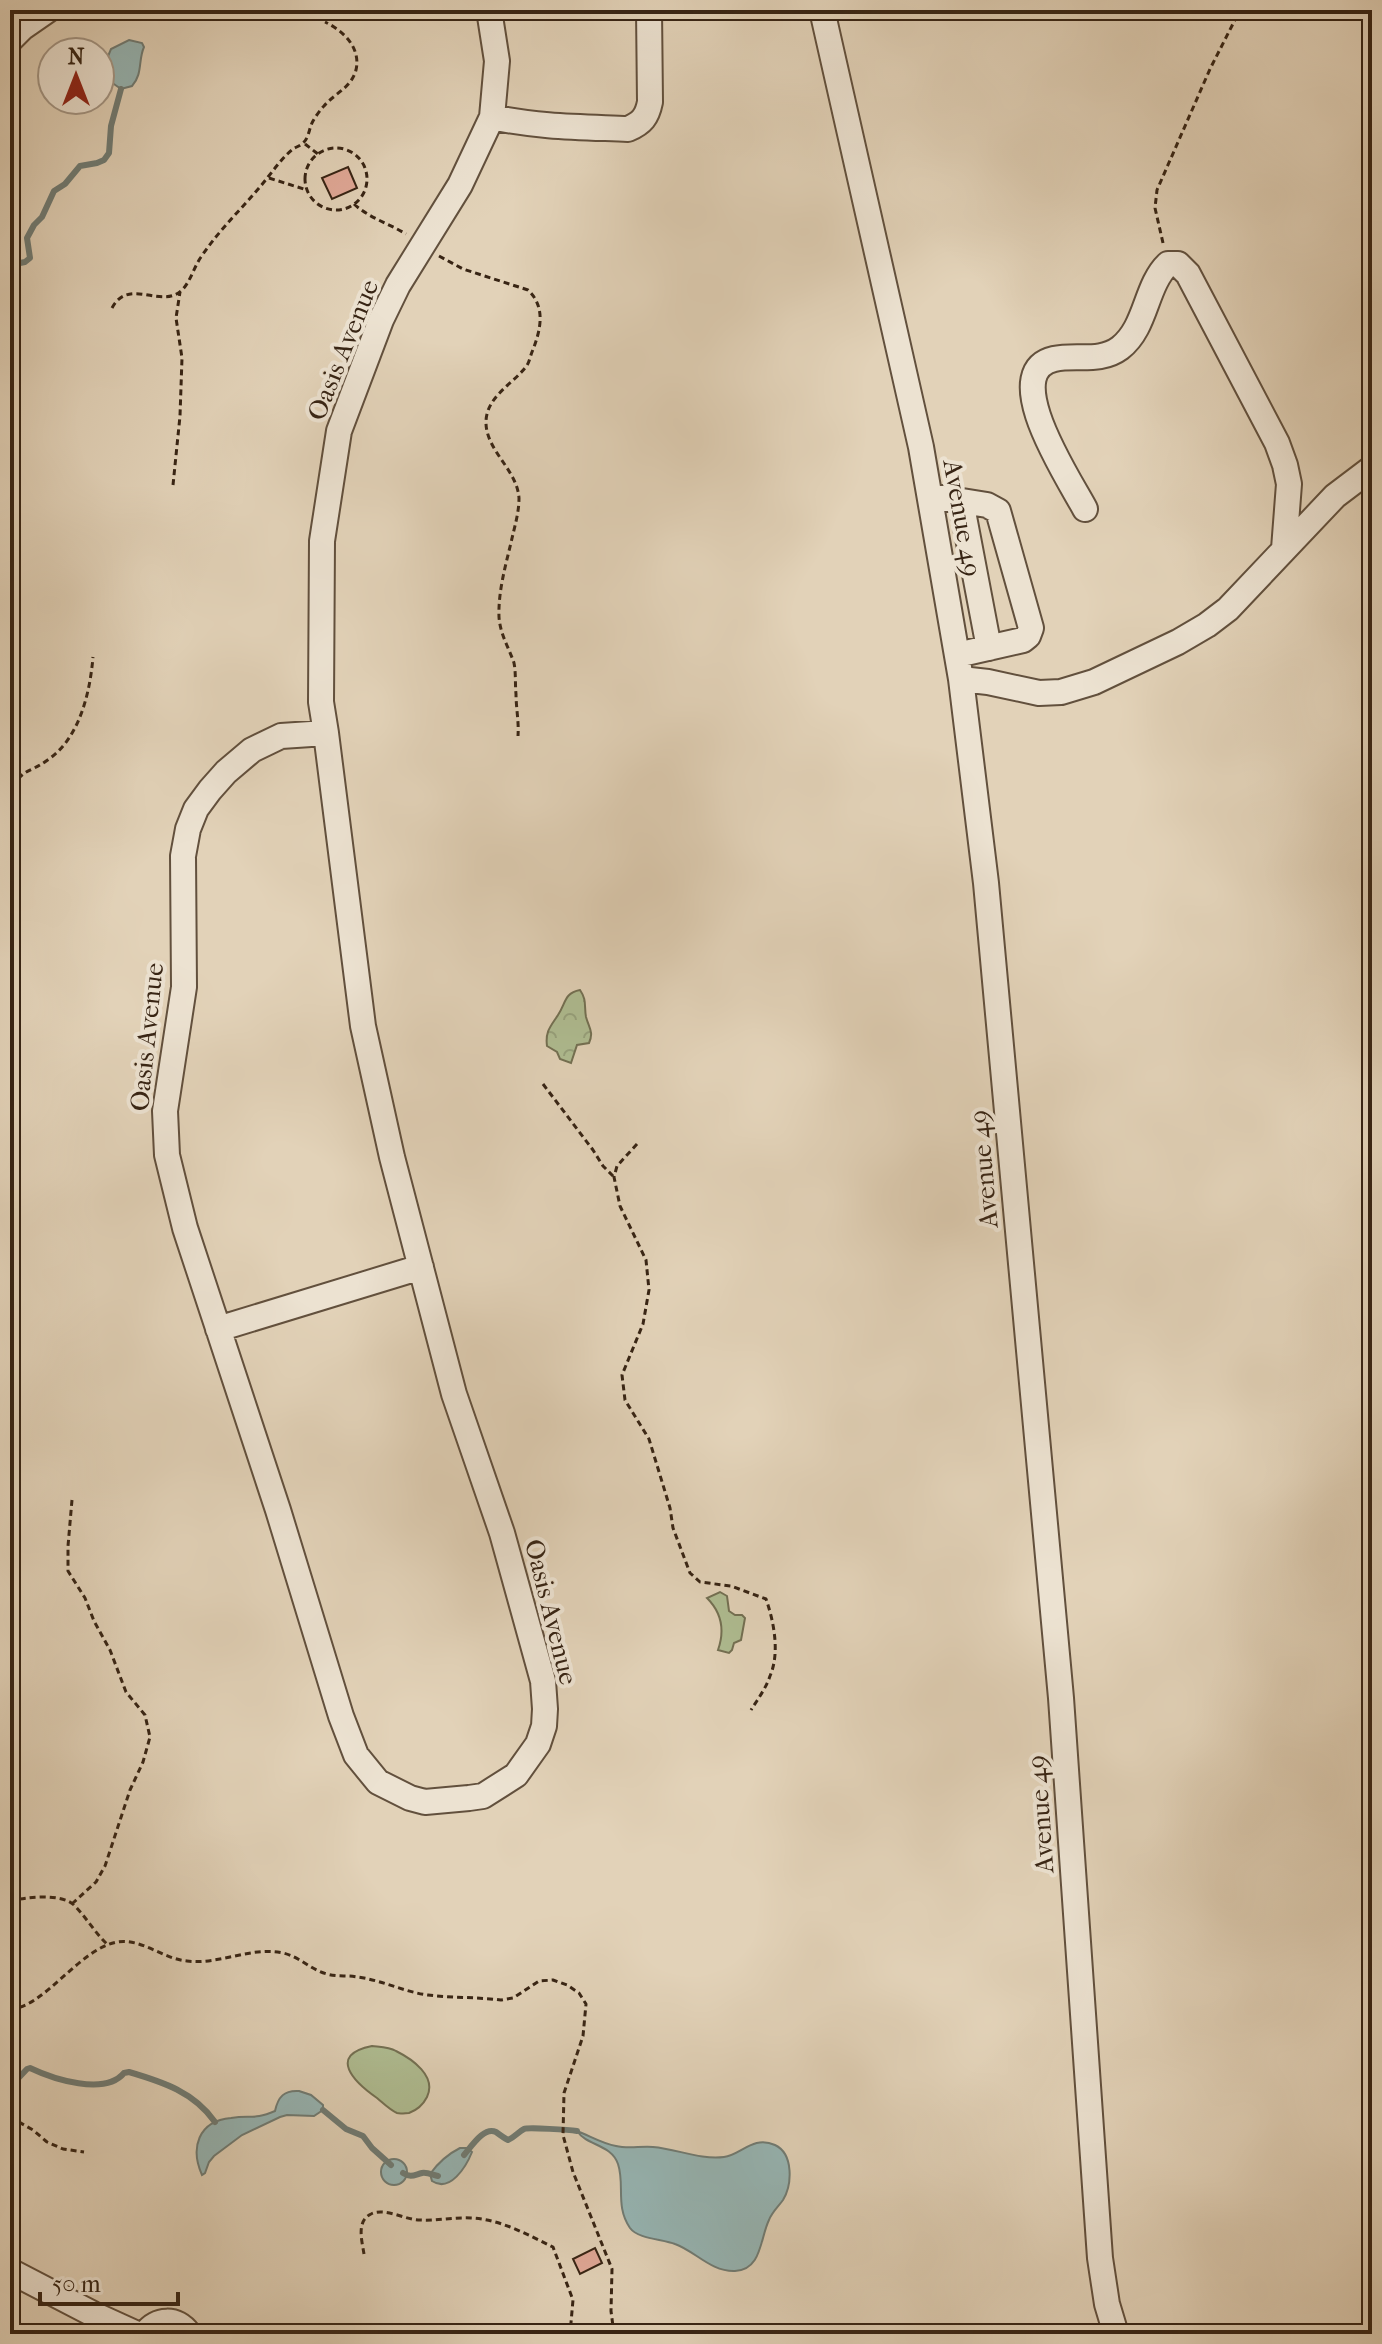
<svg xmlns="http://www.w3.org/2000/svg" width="1382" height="2344" viewBox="0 0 1382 2344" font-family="'IM FELL French Canon',serif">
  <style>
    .grass { fill: #afbd92; stroke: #737053; stroke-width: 2 }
    .forest { fill: url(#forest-crowns); stroke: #737053; stroke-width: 2 }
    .water { fill: #96b6b5; stroke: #707c75; stroke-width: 2 }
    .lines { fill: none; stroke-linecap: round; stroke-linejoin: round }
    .stream { stroke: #707c75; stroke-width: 6 }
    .building { fill: #e1a998; stroke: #372414; stroke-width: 2 }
    .minor-casing { stroke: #62503d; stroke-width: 28 }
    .path { stroke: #372414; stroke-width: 3; stroke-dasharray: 6 4; stroke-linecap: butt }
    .minor { stroke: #ece2d1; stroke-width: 24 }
    .labels { text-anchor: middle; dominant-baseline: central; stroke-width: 8; stroke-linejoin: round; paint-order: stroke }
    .street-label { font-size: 26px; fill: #372414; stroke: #ece2d1 }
  </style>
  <defs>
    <pattern id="forest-crowns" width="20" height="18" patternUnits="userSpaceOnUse" patternTransform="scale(2)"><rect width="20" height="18" fill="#afbd92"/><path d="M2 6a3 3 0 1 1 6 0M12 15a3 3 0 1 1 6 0" fill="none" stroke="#97a27d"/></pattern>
  </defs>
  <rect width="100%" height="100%" fill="#e2d2b8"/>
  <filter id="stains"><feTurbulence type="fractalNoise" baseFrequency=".0025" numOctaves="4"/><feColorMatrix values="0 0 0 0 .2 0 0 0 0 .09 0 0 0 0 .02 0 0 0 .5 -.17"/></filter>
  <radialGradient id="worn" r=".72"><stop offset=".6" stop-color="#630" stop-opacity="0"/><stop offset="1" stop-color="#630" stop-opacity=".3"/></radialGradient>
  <path class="grass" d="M720,1592L727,1596L729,1611L735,1615H742L745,1618L741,1640L734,1643L732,1650L729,1653L718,1650C725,1630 722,1613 707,1598Z
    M372,2046C380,2047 389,2047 396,2051C412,2059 437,2076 427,2097C423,2105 417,2110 409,2113C406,2113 400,2114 397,2113C390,2110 383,2103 377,2098C354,2082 327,2055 372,2046Z"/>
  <path class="forest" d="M580,990C587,1000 584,1006 586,1017C589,1028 594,1032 589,1043L577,1045L571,1063L560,1059L557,1052L547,1046C545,1031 551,1026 558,1015C566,1003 564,993 580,990Z"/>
  <path class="water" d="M129,40L142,43L144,47C138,60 143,74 132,86L121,89L111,82L106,61L111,49Z
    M299,2091L311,2095L323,2105V2110L314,2116L287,2115L280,2117L242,2135L214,2156L209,2162L205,2173L202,2175C190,2148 198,2121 231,2118C251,2115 254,2120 275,2111C278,2097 284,2090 299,2091Z
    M577,2131C590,2136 603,2144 616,2146C628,2149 640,2146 653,2147C677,2149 700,2160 724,2157C741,2155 753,2135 775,2145C794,2154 792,2185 783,2200C778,2207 772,2212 769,2220C760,2238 762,2270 735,2271C711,2272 695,2251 675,2244C663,2239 638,2239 630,2228C615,2206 625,2185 618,2164C611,2144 587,2146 577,2131Z
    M460,2148H467L472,2152C466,2167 450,2193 432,2181L430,2174C438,2163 448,2154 460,2148Z
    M381 2172a13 13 0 1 1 26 0a13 13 0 1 1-26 0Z"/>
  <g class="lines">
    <path class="stream" d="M10,265L25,262L30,258L27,238L34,225L42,217L54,191L65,184L80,166L97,163L104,160L109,153L111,126L121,89
      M11,2086L27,2069L30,2068C53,2079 105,2096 124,2073L129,2072C163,2082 194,2092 215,2122
      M323,2110L346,2129L363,2136L372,2148L391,2165
      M464,2155C471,2147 484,2126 496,2132C500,2135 504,2138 508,2140C515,2137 518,2132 524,2129C528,2127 570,2130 577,2131
      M403,2173C411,2178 414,2175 422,2173C427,2172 433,2175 438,2176"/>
  </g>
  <path class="building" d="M348,167L357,188L332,199L322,178Z
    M595,2248L602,2263L580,2274L573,2259Z"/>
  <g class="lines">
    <defs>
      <path id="minor" d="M822,10L921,447L961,679L986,883L1061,1698L1100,2258L1107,2304L1116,2334
        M10,40L22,28L48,10
        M492,117C537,127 582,127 628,129C642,123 647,117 650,102L649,10
        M931,496L987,505L998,511L1031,628L1028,636L1023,640L957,655
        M961,501L989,648
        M1085,509C1071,482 997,372 1054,359C1076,354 1100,363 1120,348C1147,327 1145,286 1168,264H1178L1188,274L1277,443L1285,465L1289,484L1284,549
        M961,679L988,682L1039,693L1061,692L1094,682L1178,642L1207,625L1228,609L1335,496L1372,468
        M326,733L281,736L252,750L226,772L210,790L196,809L188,829L183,856L184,987L165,1111L167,1155L185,1228L278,1510L341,1716L356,1755L378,1782L410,1798L425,1802L469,1798L483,1796L516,1775L538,1744L544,1726L545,1709L543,1681L502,1533L454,1394L392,1157L363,1026L326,733L321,702L322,541L339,431L381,320L398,285L460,185L492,117L497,61L489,10
        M218,1329L421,1267
        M10,2271L93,2314L137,2334
        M145,2334C157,2318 176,2317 189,2334"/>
    </defs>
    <use href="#minor" class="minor-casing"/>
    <path class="path" d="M305,144L318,154
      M305 179a31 31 0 1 1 62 0a31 31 0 1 1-62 0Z
      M269,178L307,190
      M354,204C369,218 388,223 406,234
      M1163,243L1155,208L1157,190L1210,69L1240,10
      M439,256L463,269L528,290C546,307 541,330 532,352C530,357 529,364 525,368C511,385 487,397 486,421C485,450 517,469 519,498C519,510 516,522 513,534C507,561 498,589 499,617C500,634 509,648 514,663C516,673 515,684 516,694C516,708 519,721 518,736
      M112,308C129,276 163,311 183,289C191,280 194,267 201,257C221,227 247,204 268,177C276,167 283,157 293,149C296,147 300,146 303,143C309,138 309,128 313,121C316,116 320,110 324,106C335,93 351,88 356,70C361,48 344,31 325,22
      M173,485L180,416L182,358L176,318L180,292
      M10,797C21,766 26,776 49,759C80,737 90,692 93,657
      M543,1084L593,1150L603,1166L613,1176
      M637,1144L617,1166L614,1177L620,1206L646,1260L649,1290L643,1324L622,1375L625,1400L649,1439L670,1508L673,1528L690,1573L700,1582L731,1586L766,1599C774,1622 780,1653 770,1676C766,1688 758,1699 751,1710
      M72,1500L68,1546V1571L85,1598L94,1621L110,1650L126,1692L145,1715L150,1737L143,1762L130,1790L105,1866L96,1882L73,1903
      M10,1901C26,1897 61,1893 74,1905C86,1917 95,1933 108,1945
      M10,2009C44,2008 79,1949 117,1942C142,1938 163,1959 187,1961C220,1965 251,1946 283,1953C300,1957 311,1970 327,1974C337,1977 347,1975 357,1977C382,1980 404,1992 428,1995C452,1998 477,1997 501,2000L513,1998L539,1981L553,1980L567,1985L579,1993L586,2004L583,2036L564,2093L563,2135L573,2172L612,2269L611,2311L614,2334
      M10,2117L33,2130L47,2142L63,2149L84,2152
      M364,2254C362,2241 356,2221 371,2214C385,2207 405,2220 420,2220C437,2221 454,2217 471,2218C500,2219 528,2235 553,2247L573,2300L570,2334"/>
    <use href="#minor" class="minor"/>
  </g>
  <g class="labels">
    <g class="street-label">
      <text transform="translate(343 350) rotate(-68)">Oasis Avenue</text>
      <text transform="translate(962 518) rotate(80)">Avenue 49</text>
      <text transform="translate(147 1037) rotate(-84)">Oasis Avenue</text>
      <text transform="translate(984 1169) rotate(-95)">Avenue 49</text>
      <text transform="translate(551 1612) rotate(76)">Oasis Avenue</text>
      <text transform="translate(1041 1814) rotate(-94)">Avenue 49</text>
    </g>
  </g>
  <rect width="1382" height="2344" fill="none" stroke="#e2d2b8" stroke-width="40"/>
  <rect x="12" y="12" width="1358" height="2320" fill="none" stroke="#372414" stroke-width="4"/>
  <rect x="20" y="20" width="1342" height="2304" fill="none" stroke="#372414" stroke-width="2"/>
  <g transform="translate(76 76)"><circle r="38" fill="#ece2d1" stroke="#a49685" stroke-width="2"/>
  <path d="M0-6L14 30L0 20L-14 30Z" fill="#8f2418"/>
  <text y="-12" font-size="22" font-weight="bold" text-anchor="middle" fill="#372414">N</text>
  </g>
  <path d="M40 2292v12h138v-12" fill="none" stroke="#372414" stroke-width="4"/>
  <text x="52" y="2292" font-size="24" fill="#372414" stroke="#ece2d1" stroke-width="6" paint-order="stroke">50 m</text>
  <rect width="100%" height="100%" filter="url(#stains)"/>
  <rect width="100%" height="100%" fill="url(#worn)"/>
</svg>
